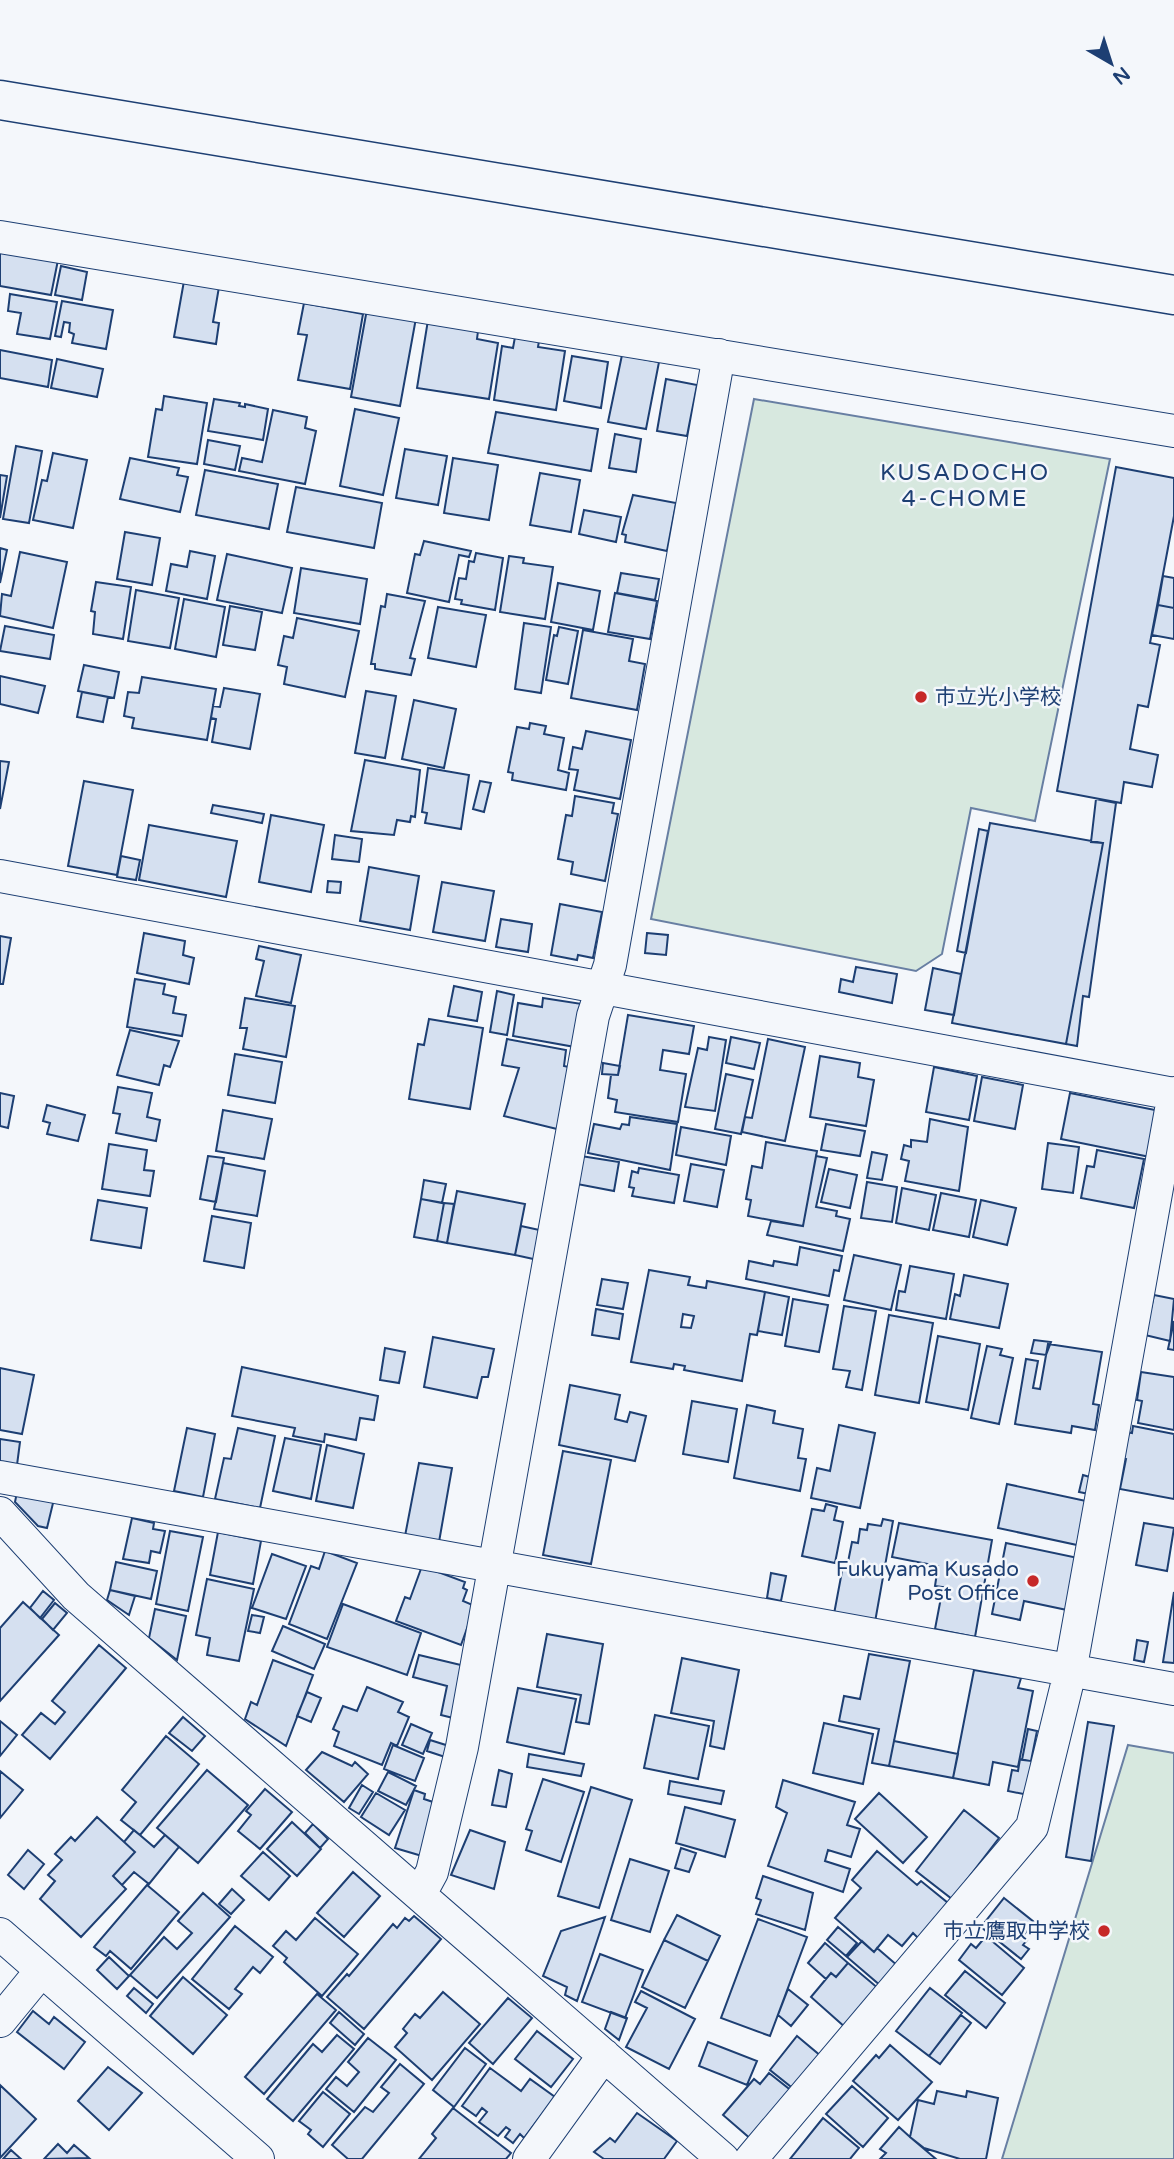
<svg xmlns="http://www.w3.org/2000/svg" width="1174" height="2159" viewBox="0 0 1174 2159" font-family="'Varela Round','Noto Sans JP',sans-serif">
  <style>
    .green { fill: #d7e8df; stroke: #687fa3; stroke-width: 2 }
    .building { fill: #d5e0f0; stroke: #1d3f73; stroke-width: 2; fill-rule: evenodd }
    .lines { fill: none; stroke-linecap: round; stroke-linejoin: round }
    .street-casing { stroke: #1d3f73; stroke-width: 34 }
    .secondary-casing { stroke: #1d3f73; stroke-width: 41 }
    .street { stroke: #f4f7fb; stroke-width: 32 }
    .secondary { stroke: #f4f7fb; stroke-width: 38 }
    .poi-dot { fill: #c62828; stroke: #f4f7fb; stroke-width: 2.5 }
    .labels { text-anchor: middle; dominant-baseline: central; stroke-width: 5; stroke-linejoin: round; paint-order: stroke }
    .poi-label { font-size: 21px; fill: #1d3f73; stroke: #f4f7fb; text-anchor: end }
    .neighbourhood-label { font-size: 23px; letter-spacing: 2px; fill: #1d3f73; stroke: #f4f7fb }
  </style>
  <rect width="100%" height="100%" fill="#f4f7fb"/>
  <path class="green" d="M754,399L1110,459L1035,821L971,808L942,954L916,971L651,919Z
    M1128,1745L1174,1753V2159H1002Z"/>
  <path class="building" d="M0,250L58,260L51,295L0,286Z
    M61,266L87,272L82,300L55,295Z
    M184,281L219,287L213,322L219,323L216,344L174,337Z
    M10,294L57,302L50,339L17,334L21,313L8,311Z
    M62,301L113,310L106,349L72,343L74,334L69,332L70,323L64,322L61,337L55,336Z
    M304,303L363,314L350,389L298,380L307,335L298,334Z
    M367,309L416,318L400,406L351,397Z
    M428,320L478,331L477,339L498,343L489,399L417,388Z
    M515,337L539,341L538,347L565,351L556,410L494,400L502,346L513,348Z
    M0,350L52,360L48,387L0,378Z
    M622,355L659,362L646,429L608,422Z
    M572,356L608,362L601,408L564,401Z
    M57,359L103,369L97,397L51,388Z
    M666,379L697,385L687,436L657,431Z
    M164,396L207,403L197,464L148,457L156,409L162,410Z
    M214,399L240,403L239,406L245,407V404L268,409L263,440L208,431Z
    M355,409L399,418L383,495L340,486Z
    M273,410L307,417L305,428L316,431L305,484L239,471L242,458L262,462Z
    M496,412L598,429L591,471L488,453Z
    M615,434L641,439L636,472L609,468Z
    M208,440L240,446L235,470L204,464Z
    M16,446L42,451L29,523L3,519Z
    M405,449L447,456L438,505L396,498Z
    M53,453L87,460L73,528L33,520L42,480L47,481Z
    M130,458L179,468L177,475L188,477L180,512L120,499Z
    M453,458L498,465L489,520L444,513Z
    M1116,467L1174,478V516L1150,643L1160,645L1148,707L1138,705L1130,749L1158,755L1152,787L1124,782L1121,803L1057,791Z
    M205,470L278,484L269,529L196,515Z
    M540,473L580,480L571,532L530,525Z
    M0,475L7,476L0,518Z
    M296,487L382,503L374,548L287,532Z
    M633,495L676,503L667,551L625,542L626,535L622,534Z
    M584,510L621,517L616,542L579,534Z
    M125,532L160,538L152,585L117,579Z
    M424,541L471,551L469,557L459,555L449,602L407,593L415,554L420,555Z
    M0,548L7,550L0,583Z
    M190,551L215,556L207,599L166,591L171,564L187,567Z
    M20,552L67,562L53,628L0,616L2,594L11,596Z
    M476,553L503,558L495,610L461,604L462,600L455,599L459,578L466,579L469,561L474,562Z
    M227,554L292,568L282,613L217,600Z
    M509,556L524,558L523,563L553,567L545,619L500,612Z
    M301,568L367,579L360,624L294,613Z
    M621,573L659,579L655,600L617,593Z
    M1163,576L1174,578V608L1158,605Z
    M96,582L131,587L123,639L93,634L95,612L91,611Z
    M558,583L600,591L593,630L551,622Z
    M136,590L179,598L170,648L128,641Z
    M615,593L657,601L650,639L608,632Z
    M387,594L425,601L410,658L415,659L411,675L375,669V664H371L381,606L385,607Z
    M184,599L225,607L216,657L175,649Z
    M1158,605L1174,608V639L1152,635Z
    M230,606L262,612L255,650L223,645Z
    M438,607L486,615L476,667L428,658Z
    M297,618L359,631L345,697L284,684L287,667L278,665L284,636L293,638Z
    M524,623L551,627L541,693L515,689Z
    M5,626L54,635L50,659L0,651Z
    M559,627L578,631L568,684L546,680L554,635L557,636Z
    M583,630L633,639L629,661L645,664L637,710L571,698Z
    M84,665L119,672L114,698L78,691Z
    M0,676L45,686L38,713L0,704Z
    M142,677L216,689L207,740L132,728L134,718L124,716L128,692L139,693Z
    M224,688L260,694L250,749L212,742L216,719L211,718L213,706L220,707Z
    M366,691L396,696L385,758L355,753Z
    M82,692L108,697L103,722L77,717Z
    M414,700L456,709L444,768L402,759Z
    M530,723L546,726L544,734L564,738L558,770L569,773L566,790L512,780L513,773L508,772L517,727L529,729Z
    M586,731L631,740L620,799L574,790L578,770L569,769L573,747L582,749Z
    M365,760L420,770L415,817L411,816L410,822L397,820L394,835L351,831Z
    M0,761L9,762L0,809Z
    M428,768L469,775L461,829L425,823L427,813L422,812Z
    M84,781L133,790L117,875L68,866Z
    M480,781L491,783L484,812L473,809Z
    M575,796L614,803L612,813L618,814L605,881L571,874L573,862L558,859L566,815L572,816Z
    M1096,799L1116,803L1089,997L1083,996L1077,1046L1066,1044L1103,843L1091,842Z
    M213,805L264,814L262,823L211,813Z
    M271,815L324,825L311,892L259,882Z
    M990,823L1103,843L1066,1044L952,1023Z
    M149,825L237,841L226,897L139,880Z
    M979,829L988,831L966,953L957,951Z
    M335,835L362,839L359,862L332,859Z
    M121,856L140,860L136,880L117,877Z
    M369,867L419,876L410,930L360,921Z
    M328,881L341,882L340,893L327,892Z
    M442,882L494,891L485,941L433,932Z
    M560,904L602,912L593,958L578,955L577,960L551,955Z
    M501,919L532,924L528,952L496,947Z
    M144,933L185,941L183,955L194,958L189,984L137,973Z
    M647,933L668,935L666,955L645,953Z
    M0,936L11,938L3,984H0Z
    M259,946L301,955L291,1003L256,996L264,961L256,959Z
    M856,967L897,974L892,1003L839,992L841,979L853,982Z
    M933,968L961,974L954,1015L925,1010Z
    M135,979L165,984L163,994L176,997L173,1013L186,1015L182,1036L127,1027Z
    M454,986L482,992L477,1021L448,1016Z
    M497,991L514,995L507,1035L490,1032Z
    M245,998L295,1006L286,1057L243,1049L247,1028H240Z
    M543,998L582,1004L575,1047L513,1036L518,1003L542,1007Z
    M628,1015L694,1026L689,1054L663,1050L660,1070L686,1074L678,1122L615,1112L617,1100L608,1098L611,1075H618Z
    M429,1019L483,1028L470,1109L409,1099L418,1044L424,1045Z
    M130,1030L179,1041L170,1067L164,1065L159,1085L117,1075Z
    M709,1037L726,1040L715,1111L685,1107L698,1048L707,1050Z
    M731,1037L760,1043L754,1069L726,1063Z
    M507,1039L566,1050L564,1066L573,1068L561,1130L504,1116L519,1068L502,1065Z
    M768,1039L805,1047L785,1141L742,1132L745,1117L752,1118Z
    M235,1054L282,1062L275,1103L228,1095Z
    M820,1056L860,1063L858,1077L874,1080L866,1126L810,1117Z
    M603,1063L620,1066L618,1075L602,1074Z
    M934,1067L977,1076L969,1120L926,1112Z
    M726,1074L753,1080L741,1134L715,1129Z
    M982,1077L1023,1085L1015,1129L974,1121Z
    M118,1087L152,1093L147,1117L160,1120L156,1141L116,1133L120,1114L113,1113Z
    M0,1093L14,1096L8,1128L0,1126Z
    M1070,1093L1160,1111L1150,1157L1061,1139Z
    M47,1105L85,1115L78,1141L47,1134L50,1123L43,1121Z
    M223,1110L272,1119L264,1159L216,1151Z
    M630,1117L677,1124L670,1170L588,1153L594,1124L620,1129L622,1124L629,1125Z
    M930,1119L968,1127L959,1191L905,1181L909,1161L901,1159L904,1145L911,1147V1140L927,1142Z
    M826,1124L865,1131L860,1156L821,1150Z
    M681,1127L731,1136L726,1165L676,1155Z
    M766,1142L817,1151L803,1226L748,1216L751,1200L746,1199L752,1166L762,1168Z
    M1048,1143L1079,1147L1073,1193L1042,1189Z
    M109,1144L147,1150L144,1170L154,1171L150,1196L102,1189Z
    M1097,1150L1144,1159L1134,1208L1081,1198L1087,1166L1094,1167Z
    M872,1152L887,1155L882,1180L867,1178Z
    M208,1156L224,1158L216,1202L200,1199Z
    M581,1156L619,1162L614,1191L577,1184Z
    M816,1156L827,1158L816,1207L837,1211L836,1216L850,1219L843,1251L767,1235L771,1221L803,1226Z
    M223,1163L265,1171L257,1216L214,1209Z
    M691,1164L724,1170L717,1207L684,1201Z
    M639,1168L679,1175L674,1203L632,1196L634,1188L629,1187L632,1171L638,1173Z
    M829,1169L857,1175L850,1208L821,1202Z
    M424,1180L446,1184L442,1203L421,1199Z
    M867,1182L897,1187L892,1222L861,1218Z
    M902,1188L936,1195L929,1230L896,1223Z
    M457,1191L525,1204L515,1255L447,1243Z
    M941,1193L976,1200L969,1237L933,1230Z
    M421,1199L444,1203L437,1241L414,1237Z
    M98,1200L147,1208L141,1248L91,1240Z
    M981,1200L1016,1208L1007,1245L973,1237Z
    M444,1203L454,1204L447,1243L437,1241Z
    M212,1216L251,1223L244,1268L204,1261Z
    M521,1226L544,1231L538,1260L515,1255Z
    M800,1247L842,1256L839,1271L834,1270L829,1296L746,1279L749,1261L773,1266L774,1261L797,1265Z
    M854,1255L901,1265L891,1310L844,1300Z
    M910,1266L954,1274L946,1319L896,1310L899,1291L905,1292Z
    M649,1270L690,1277L688,1285L706,1288L707,1281L765,1292L757,1335L750,1334L742,1381L684,1370L685,1366L674,1364L673,1369L631,1362ZM683,1314L694,1316L691,1328L681,1327Z
    M964,1275L1008,1284L999,1328L950,1319L955,1294L960,1296Z
    M602,1279L628,1283L623,1309L597,1305Z
    M765,1292L789,1297L782,1335L758,1331Z
    M1154,1295L1174,1299L1170,1341L1145,1335Z
    M793,1299L828,1305L819,1352L785,1346Z
    M844,1306L876,1311L862,1390L846,1387L850,1371L833,1369Z
    M596,1309L623,1314L619,1339L592,1335Z
    M889,1315L933,1323L919,1403L875,1395Z
    M1174,1321V1350L1168,1349Z
    M938,1336L980,1344L968,1410L926,1402Z
    M433,1337L494,1349L488,1377H482L477,1398L424,1387Z
    M1034,1340L1051,1342L1046,1355L1031,1353Z
    M1048,1344L1102,1352L1093,1404L1099,1405L1095,1430L1072,1426L1071,1433L1015,1424L1026,1359L1038,1361L1033,1388L1040,1389Z
    M987,1346L1002,1349L1000,1355L1013,1358L999,1424L971,1418Z
    M385,1348L405,1352L399,1383L380,1380Z
    M242,1367L378,1396L374,1420L360,1418L356,1440L325,1434L324,1442L293,1436L295,1428L232,1416Z
    M0,1368L34,1375L22,1434L0,1430Z
    M1141,1372L1174,1377V1430L1138,1423L1142,1401L1137,1400Z
    M570,1385L620,1395L615,1419L627,1422L630,1412L646,1416L635,1461L559,1445Z
    M692,1401L737,1409L728,1462L683,1454Z
    M747,1405L775,1411L773,1423L803,1429L798,1458L806,1459L800,1491L734,1478Z
    M839,1425L875,1433L860,1508L811,1498L817,1468L830,1471Z
    M1133,1426L1174,1434V1499L1120,1489L1126,1459L1121,1458L1126,1432L1132,1433Z
    M187,1428L215,1434L203,1497L174,1491Z
    M238,1428L275,1436L260,1508L215,1499L224,1458L231,1459Z
    M285,1438L321,1445L311,1499L273,1491Z
    M0,1439L20,1442L17,1465L0,1462Z
    M327,1445L364,1454L353,1508L316,1501Z
    M563,1451L611,1460L591,1564L543,1555Z
    M419,1463L452,1468L439,1542L405,1536Z
    M1083,1475L1093,1478L1089,1494L1079,1492Z
    M1007,1484L1086,1501L1077,1545L998,1528Z
    M17,1492L54,1499L47,1528L38,1526L15,1502Z
    M826,1504L837,1507L834,1520L843,1522L835,1563L802,1556L812,1509L824,1511Z
    M132,1518L154,1523L153,1529L165,1531L160,1553L151,1551L149,1563L123,1559Z
    M883,1519L893,1521L875,1622L834,1614L843,1566L847,1567L852,1542L858,1543L860,1529L867,1530L868,1524L881,1526Z
    M899,1523L992,1540L975,1637L935,1629L943,1587L935,1586L938,1566L892,1557Z
    M1144,1523L1174,1528L1167,1571L1136,1565Z
    M170,1531L203,1537L188,1611L156,1604Z
    M218,1532L261,1541L253,1584L210,1575Z
    M1006,1543L1078,1558L1067,1610L1024,1601L1020,1620L992,1614Z
    M325,1551L357,1563L327,1639L289,1624L311,1566L319,1569Z
    M272,1554L306,1566L286,1619L252,1608Z
    M116,1562L157,1571L151,1599L110,1590Z
    M422,1566L465,1582L463,1588L467,1590L463,1601L475,1606L461,1645L396,1621L405,1597L410,1599Z
    M771,1573L786,1576L781,1601L767,1598Z
    M207,1579L254,1589L239,1661L207,1655L210,1638L196,1635Z
    M110,1590L135,1596L129,1615L107,1600Z
    M43,1591L54,1600L40,1618L30,1608Z
    M1174,1592V1663L1163,1662Z
    M23,1602L59,1635L0,1701V1628Z
    M55,1603L67,1613L53,1630L42,1619Z
    M343,1604L421,1633L407,1675L327,1647Z
    M155,1609L186,1616L177,1660L149,1638Z
    M252,1615L264,1617L260,1633L248,1631Z
    M283,1626L325,1644L314,1669L272,1651Z
    M547,1634L603,1644L589,1724L576,1722L581,1695L537,1687Z
    M1137,1640L1148,1642L1144,1662L1134,1660Z
    M99,1645L126,1668L50,1759L22,1735L41,1713L55,1724L65,1712L52,1701Z
    M869,1654L910,1661L889,1766L872,1763L879,1729L839,1721L844,1696L860,1699Z
    M419,1655L465,1666L453,1718L441,1715L447,1686L413,1677Z
    M682,1658L739,1670L724,1749L710,1746L714,1721L671,1713Z
    M273,1660L313,1675L286,1746L245,1719L251,1702L257,1705Z
    M974,1670L1021,1678L1018,1688L1033,1691L1018,1767L993,1762L989,1785L953,1778Z
    M367,1687L403,1702L398,1712L409,1717L397,1746L391,1743L382,1765L334,1746L339,1732L333,1729L343,1706L357,1711Z
    M518,1688L576,1699L564,1754L507,1742Z
    M307,1692L321,1698L311,1722L297,1716Z
    M655,1715L709,1726L698,1779L644,1768Z
    M183,1717L205,1736L192,1751L169,1733Z
    M0,1721L17,1735L0,1756Z
    M1088,1722L1114,1726L1091,1861L1066,1857Z
    M824,1723L873,1734L863,1784L813,1773Z
    M411,1724L432,1733L423,1754L402,1745Z
    M1028,1729L1037,1731L1031,1761L1022,1760Z
    M166,1736L199,1764L140,1835L121,1820L136,1802L122,1790Z
    M430,1740L449,1746L445,1757L427,1751Z
    M894,1741L958,1754L953,1778L889,1766Z
    M393,1745L424,1758L415,1781L384,1769Z
    M322,1752L352,1766L355,1762L368,1774L344,1802L306,1770Z
    M529,1754L584,1764L581,1776L527,1767Z
    M1020,1759L1040,1763L1034,1796L1008,1791L1012,1770L1018,1771Z
    M207,1770L248,1805L198,1863L157,1828Z
    M499,1770L512,1774L506,1807L492,1805Z
    M0,1771L23,1790L0,1818Z
    M388,1772L416,1786L406,1805L378,1791Z
    M543,1779L584,1792L561,1862L526,1850L532,1831L526,1829Z
    M783,1780L855,1802L847,1825L860,1829L851,1857L828,1850L825,1861L850,1869L843,1892L768,1866L787,1813L776,1807Z
    M670,1781L724,1791L721,1804L668,1794Z
    M362,1785L373,1792L359,1814L349,1808Z
    M591,1787L632,1800L599,1908L558,1896Z
    M265,1789L292,1812L260,1849L238,1831L251,1815L246,1811Z
    M414,1790L425,1794L424,1799L439,1804L422,1856L395,1848Z
    M376,1793L405,1810L389,1835L361,1817Z
    M879,1793L927,1837L903,1863L855,1819Z
    M685,1807L735,1820L725,1857L676,1843Z
    M964,1810L999,1838L952,1899L916,1871Z
    M97,1817L135,1852L113,1876L126,1889L81,1937L40,1899L55,1881L48,1875L62,1860L55,1854L71,1837L75,1841Z
    M292,1822L321,1849L297,1876L267,1849Z
    M313,1824L328,1839L320,1848L305,1833Z
    M134,1830L154,1847L165,1835L179,1847L149,1884L134,1872L122,1885L113,1876L135,1852L124,1842Z
    M470,1830L505,1842L494,1889L451,1875Z
    M681,1848L696,1853L689,1872L675,1868Z
    M28,1850L44,1864L24,1889L8,1875Z
    M877,1851L917,1885L921,1881L948,1903L919,1939L913,1933L902,1946L888,1935L874,1952L835,1918L861,1888L852,1880Z
    M263,1852L290,1876L269,1900L241,1876Z
    M630,1859L669,1871L650,1932L611,1920Z
    M353,1872L380,1896L344,1937L317,1913Z
    M763,1876L813,1893L805,1930L756,1914L761,1900L756,1898Z
    M147,1885L179,1912L131,1969L110,1951L106,1956L94,1947Z
    M232,1889L244,1900L231,1914L219,1904Z
    M203,1893L230,1917L157,1998L130,1975L164,1937L177,1949L192,1933L178,1921Z
    M1004,1898L1034,1922L1023,1936L1027,1940L1023,1945L1029,1949L1021,1959L981,1927Z
    M677,1915L720,1936L708,1961L664,1940Z
    M414,1916L441,1939L364,2029L327,1997L347,1974L349,1976L393,1924L397,1928L405,1918L409,1921Z
    M605,1917L577,2001L565,1995L567,1987L543,1976L561,1931Z
    M315,1918L358,1954L322,1996L284,1962L287,1958L273,1946L286,1931L296,1940Z
    M758,1919L807,1937L770,2036L721,2018Z
    M235,1926L273,1957L260,1973L253,1967L235,1989L242,1994L229,2009L192,1979Z
    M838,1927L857,1943L846,1956L827,1940Z
    M986,1936L1024,1968L1002,1995L959,1960L971,1944L976,1948Z
    M664,1940L708,1961L685,2008L642,1987Z
    M862,1941L874,1952L877,1948L898,1966L881,1986L847,1957Z
    M825,1943L848,1963L836,1977L831,1973L826,1979L808,1963Z
    M600,1954L643,1970L625,2018L582,2002Z
    M109,1957L129,1976L117,1989L97,1970Z
    M848,1963L879,1989L846,2028L811,1997L831,1973L836,1977Z
    M965,1971L1005,2003L986,2028L945,1995Z
    M183,1977L227,2015L193,2054L150,2016Z
    M134,1988L153,2004L146,2013L127,1996Z
    M930,1988L962,2013L929,2056L896,2031Z
    M788,1989L808,2005L791,2026L778,2015Z
    M641,1991L695,2019L669,2069L626,2047L647,2008L635,2002Z
    M443,1992L480,2024L432,2080L395,2047L407,2033L403,2029L415,2014L420,2018Z
    M317,1994L336,2010L264,2094L245,2077Z
    M508,1998L532,2018L493,2064L469,2043Z
    M33,2011L49,2024L54,2017L85,2042L64,2069L17,2032Z
    M339,2012L364,2034L355,2045L330,2023Z
    M611,2012L627,2018L619,2040L605,2029Z
    M961,2015L971,2023L940,2064L929,2056Z
    M537,2031L573,2059L551,2087L515,2059Z
    M337,2035L354,2049L293,2121L267,2099L313,2044L322,2052Z
    M797,2036L822,2057L795,2090L770,2070Z
    M368,2038L396,2060L354,2112L326,2089L336,2077L347,2086L359,2072L348,2062Z
    M708,2042L757,2061L747,2085L699,2066Z
    M890,2045L932,2082L898,2120L853,2081L876,2055L879,2058Z
    M465,2048L486,2064L454,2107L433,2090Z
    M400,2064L424,2084L362,2159H348L332,2145L365,2107L373,2112L389,2093L381,2087Z
    M108,2067L142,2093L109,2130L78,2101Z
    M490,2068L521,2091L530,2079L555,2097L524,2138L520,2134L513,2143L505,2137L510,2130L506,2127L498,2136L479,2122L487,2112L482,2108L476,2116L462,2106Z
    M769,2073L793,2092L752,2140L723,2115L754,2079L760,2084Z
    M0,2085L36,2119L0,2158Z
    M852,2086L888,2118L863,2147L826,2114Z
    M937,2091L966,2097L967,2091L998,2098L986,2159H960L924,2148L910,2137L918,2100L934,2104Z
    M323,2092L350,2114L323,2147L308,2134L311,2130L299,2121Z
    M453,2108L511,2153L506,2159H419L436,2138L432,2134Z
    M637,2113L677,2141L664,2159H604L594,2152L610,2138L615,2142Z
    M823,2118L859,2148L850,2159H790Z
    M899,2127L910,2137L936,2159H880L886,2153L880,2149Z
    M58,2144L67,2153L74,2145L89,2158L44,2159Z
    M11,2150L21,2159H3Z"/>
  <g class="lines">
    <defs>
      <path id="street" d="M0,237L1174,431
        M0,876L1174,1094
        M0,1477L1174,1689
        M0,1513L76,1596L723,2159
        M420,1894L432,1872L462,1747L593,1016L610,965L719,355
        M0,1934L258,2159
        M0,2021L41,1971
        M529,2159L604,2055
        M751,2159L1032,1827L1070,1672L1174,1093"/>
      <path id="secondary" d="M0,100L1174,295"/>
    </defs>
    <use href="#street" class="street-casing"/>
    <use href="#secondary" class="secondary-casing"/>
    <use href="#street" class="street"/>
    <use href="#secondary" class="secondary"/>
  </g>
  <g class="poi-dot">
    <circle cx="921" cy="697" r="7"/>
    <circle cx="1033" cy="1581" r="7"/>
    <circle cx="1104" cy="1931" r="7"/>
  </g>
  <g class="labels">
    <g class="poi-label">
      <text x="935" y="697" text-anchor="start">市立光小学校</text>
      <text x="1019" y="1569">Fukuyama Kusado<tspan x="1019" dy="24">Post Office</tspan></text>
      <text x="1090" y="1931">市立鷹取中学校</text>
    </g>
    <g class="neighbourhood-label">
      <text x="965" y="473">KUSADOCHO<tspan x="965" dy="26">4-CHOME</tspan></text>
    </g>
  </g>
  <g transform="translate(1111 63) rotate(141)" stroke="#f4f7fb" stroke-width="5" paint-order="stroke">
  <path d="M0-5L12 26L0 18L-12 26Z" fill="#1d3f73"/>
  <text y="-10" font-size="19" font-weight="bold" text-anchor="middle" fill="#1d3f73">N</text>
  </g>
</svg>
